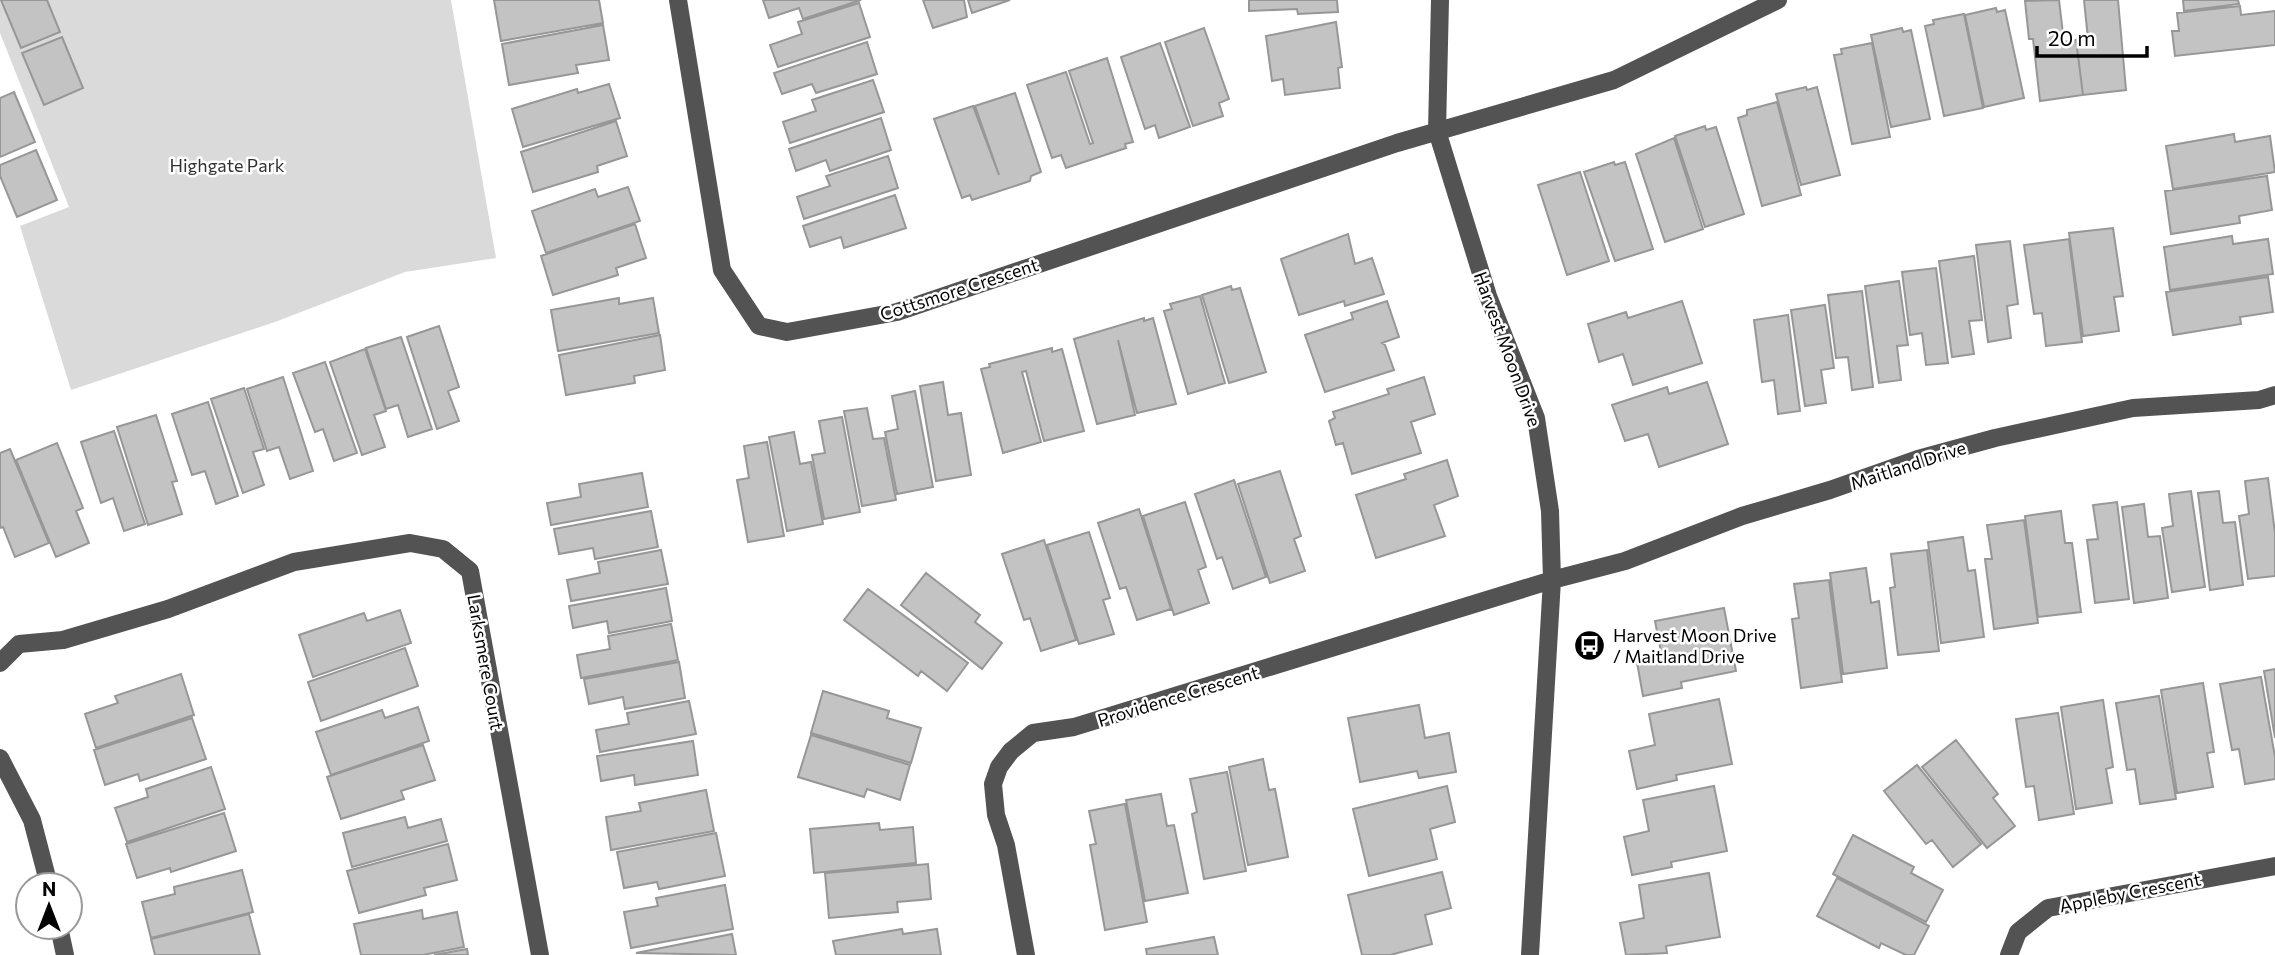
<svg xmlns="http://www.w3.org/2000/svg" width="2275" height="955" viewBox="0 0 2275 955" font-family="Commissioner,sans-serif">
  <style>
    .green { fill: #dadada }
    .building { fill: #c3c3c3; stroke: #979797; stroke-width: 2 }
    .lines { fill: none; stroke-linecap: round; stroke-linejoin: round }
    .minor { stroke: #535353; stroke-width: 18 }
    .labels { text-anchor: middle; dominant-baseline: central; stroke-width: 5; stroke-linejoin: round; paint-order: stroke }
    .park-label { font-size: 18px; fill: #313131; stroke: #fff }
    .street-label { font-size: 18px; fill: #000; stroke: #fff }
    .poi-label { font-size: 18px; fill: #000; stroke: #fff; text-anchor: start }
  </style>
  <rect width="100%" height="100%" fill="#fff"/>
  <path class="green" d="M0,0H451L496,258L405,272L275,322L71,390L20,226L69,207L0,33Z"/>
  <path class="building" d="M1,0H47L60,32L21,48Z
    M494,0H599L603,23L501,41Z
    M763,0H861L803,19L799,8L769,18Z
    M923,0H964L967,17L933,28Z
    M968,0H1010L972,13Z
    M1249,0H1337L1338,12L1298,14L1297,9L1249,11Z
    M2059,0L2064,42L2076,40L2083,95L2040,101L2033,39H2029L2025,1Z
    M2084,0H2118L2126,90L2083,95L2076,40L2088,39Z
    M2183,0H2238L2239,4L2184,11Z
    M859,3L870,37L778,67L770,45L802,34L798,22Z
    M2240,6L2241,15L2275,11V45L2175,56L2172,31H2179L2177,13Z
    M1996,8L1997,12L2005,10L2024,98L1984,107L1965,15Z
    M1964,14L1983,108L1944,116L1925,26L1934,24L1933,20Z
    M1336,22L1342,67L1338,68L1340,88L1285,95L1283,79L1272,81L1266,36Z
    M603,25L609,60L576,65L578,73L509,85L502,44Z
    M1204,28L1229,99L1219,103L1223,116L1193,126L1165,42Z
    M1902,28L1903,32L1911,30L1930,119L1891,127L1871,35Z
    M62,37L83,88L44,105L22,53Z
    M867,42L877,74L816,93L812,84L782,94L774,73Z
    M1160,43L1190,127L1159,138L1155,125L1145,129L1121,57Z
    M1872,43L1890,137L1852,144L1834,55L1842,54L1841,49Z
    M1107,58L1133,142L1125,144L1126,148L1066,168L1061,155L1052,158L1027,85L1066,72L1090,144L1093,143L1069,71Z
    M873,80L884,112L790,143L783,122L816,111L812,100Z
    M609,84L620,118L523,147L512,109L577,89L578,93Z
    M1806,87L1807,90L1817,87L1840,175L1801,185L1776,94Z
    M14,92L35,142L0,157V98Z
    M1015,93L1041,172L1031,176L1030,181L972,200L970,195L962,198L934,119L973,106L999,175L975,106Z
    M1777,102L1801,195L1762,206L1738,118L1747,115V110Z
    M881,118L891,150L830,171L826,160L796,171L789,149Z
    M616,121L627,156L597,166L598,172L533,192L521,152Z
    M1705,126L1706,130L1716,127L1744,214L1705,227L1675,136Z
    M2234,134L2235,142L2270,136L2275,172L2173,189L2166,146Z
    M1674,138L1703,229L1665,242L1636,154Z
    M36,150L57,200L17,217L0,176V165Z
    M888,156L898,188L804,219L797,197L830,186L826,176Z
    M1614,162L1615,165L1625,162L1653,249L1615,261L1584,172Z
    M1580,172L1609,261L1567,275L1538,185Z
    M2267,176L2272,210L2239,216L2240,223L2171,234L2165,191Z
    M628,187L640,221L546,253L532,211L595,189L598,197Z
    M895,195L906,228L844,248L841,237L810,247L803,226Z
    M635,224L646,258L616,268L618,275L553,295L541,256Z
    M2113,228L2123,296L2114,297L2119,331L2083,336L2069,233Z
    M1348,234L1355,264L1372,258L1384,294L1345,306L1344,301L1299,315L1281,259Z
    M2232,236L2233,244L2268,239L2273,274L2170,290L2164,247Z
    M2069,239L2082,342L2046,346L2042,313L2034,314L2024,245Z
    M2010,241L2018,304L2007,306L2011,338L1988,342L1976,245Z
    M1974,256L1982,320L1969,321L1974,354L1952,357L1939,261Z
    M1936,268L1948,363L1926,365L1922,333L1910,335L1902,272Z
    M2268,277L2273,312L2240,317L2241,324L2173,335L2166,292Z
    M1899,281L1908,345L1897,346L1901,380L1879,383L1865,286Z
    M1231,286L1232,290L1240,288L1266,372L1229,383L1202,295Z
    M1862,291L1873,387L1852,390L1848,357L1836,358L1828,295Z
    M1200,296L1225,383L1188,394L1164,311L1172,309L1170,304Z
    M619,298V304L653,298L659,333L558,351L551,310Z
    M1387,301L1399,337L1382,343L1385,345L1394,370L1325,392L1305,335L1353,319L1351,313Z
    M1682,301L1702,363L1633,385L1623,354L1599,362L1588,324L1626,312L1628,318Z
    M1825,305L1834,368L1821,370L1826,403L1805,406L1791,310Z
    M1788,315L1800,411L1778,414L1774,380L1762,382L1754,320Z
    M1144,318V321L1153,318L1176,404L1137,413L1118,340L1135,415L1097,424L1074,339Z
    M439,326L459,387L448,391L459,421L437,429L407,337Z
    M660,335L665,370L634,376L635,383L566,395L559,355Z
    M401,337L432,429L408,437L398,405L386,409L366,348Z
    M1052,348V352L1062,349L1084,431L1044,441L1026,371L1022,372L1041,442L1003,453L981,369L990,367L989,364Z
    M365,349L386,411L374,415L385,447L362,455L330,362Z
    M325,362L357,453L334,461L323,429L315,432L293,373Z
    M283,377L313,471L290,479L279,447L267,451L247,389Z
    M1424,377L1435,414L1411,422L1421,453L1352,474L1343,443L1336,445L1329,421L1335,418L1333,412L1389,394L1387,389Z
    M943,382L948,415L961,413L971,475L936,481L920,386Z
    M1707,382L1728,444L1659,467L1648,434L1625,441L1612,405L1667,387L1669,394Z
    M244,388L264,449L253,452L264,485L243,493L211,399Z
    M915,391L933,487L897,494L885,432L898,429L892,396Z
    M208,402L238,496L216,504L205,471L192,475L172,414Z
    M867,408L873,439L884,438L896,500L862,506L844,411Z
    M156,415L177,481L172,482L182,514L148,525L117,427Z
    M842,417L860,512L824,519L812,455L825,453L819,421Z
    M114,431L145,524L124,531L113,498L101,503L81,442Z
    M794,432L800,464L811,462L823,524L787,531L769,437Z
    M767,442L784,536L748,542L737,480L749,478L744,446Z
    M57,443L83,508L76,511L89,543L56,557L16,460Z
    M10,449L49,543L15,557L3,527L0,528V453Z
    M1447,460L1458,496L1434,505L1445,536L1376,558L1356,495L1406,479L1404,474Z
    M1280,471L1301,536L1294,539L1305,571L1270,583L1238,484Z
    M642,473L648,507L551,525L547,503L581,497L579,484Z
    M2268,478L2275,533V576L2248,579L2239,516L2249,514L2245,481Z
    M1234,480L1266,577L1233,589L1222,557L1217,559L1195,494Z
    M2191,491L2205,587L2172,592L2162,528L2173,526L2169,494Z
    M2219,491L2223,523L2235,522L2243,585L2210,590L2198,493Z
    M1185,502L1206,567L1198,570L1209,603L1174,615L1143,516Z
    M2117,502L2129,599L2095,603L2087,540L2098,539L2093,505Z
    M2144,504L2148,537L2160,536L2168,598L2134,603L2122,507Z
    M1139,509L1171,609L1137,620L1126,587L1120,589L1098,523Z
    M651,511L658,547L595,559L593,548L559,554L554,529Z
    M2061,511L2065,543H2072L2081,612L2038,617L2025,516Z
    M2024,520L2038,623L1994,629L1985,559H1992L1987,525Z
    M1089,532L1110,598L1103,600L1114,634L1079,644L1047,545Z
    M1963,537L1968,571L1975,570L1984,637L1941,643L1928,542Z
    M1044,540L1076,640L1041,651L1030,618L1024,620L1002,554Z
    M661,550L668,584L571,601L567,580L600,573L598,562Z
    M1927,550L1939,651L1898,655L1890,588L1895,587L1891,554Z
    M1866,568L1871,603L1879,601L1887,668L1843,674L1830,573Z
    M926,573L980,615L975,622L1002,643L982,669L901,605Z
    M1829,580L1842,682L1801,688L1792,619L1799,618L1794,584Z
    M666,588L672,621L609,633L607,621L573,628L569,606Z
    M868,589L968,663L947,691L921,671L918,676L844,620Z
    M1724,608L1736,671L1681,682L1682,688L1643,696L1636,657L1661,652L1655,621Z
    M400,610L411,643L313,677L299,635L364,613L367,621Z
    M671,624L678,660L581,678L577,655L610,649L608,636Z
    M405,648L418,686L321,721L308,682Z
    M679,662L685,698L625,709L623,697L589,704L584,679Z
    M2275,669V738L2264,671Z
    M181,674L194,715L96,748L85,714L118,703L115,696Z
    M2261,677L2275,757V779L2245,784L2239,749L2232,750L2220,684Z
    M2203,683L2214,752L2207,753L2213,787L2177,793L2161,690Z
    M823,691L889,711L887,718L921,728L911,763L811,733Z
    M2159,696L2176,799L2140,804L2135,769L2127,770L2116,703Z
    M1719,699L1732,764L1676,775L1677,780L1637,789L1629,751L1655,745L1649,714Z
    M2103,700L2113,767L2106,769L2112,803L2076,809L2061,707Z
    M689,701L696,734L600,752L596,730L629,724L627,713Z
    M1419,705L1425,738L1449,733L1456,772L1419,778L1417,771L1360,782L1348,718Z
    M418,707L429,741L331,775L316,732L382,710L385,718Z
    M2058,713L2074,814L2039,820L2034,786L2026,787L2016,719Z
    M192,718L206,759L140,781L138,774L105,785L94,750Z
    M811,735L910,765L900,800L867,789L864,797L798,777Z
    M1956,740L1998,794L1993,798L2015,826L1987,848L1922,767Z
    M693,741L698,775L635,785L634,775L601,781L597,756Z
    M423,745L435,780L401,791L404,799L341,819L327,777Z
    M1263,759L1269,790L1275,789L1288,857L1248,865L1229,767Z
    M1917,765L1981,844L1953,867L1932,840L1926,844L1884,791Z
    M211,767L225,809L127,842L115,808L148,797L146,789Z
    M1227,772L1246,871L1204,879L1192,814L1197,812L1190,779Z
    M1447,786L1455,822L1430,829L1437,859L1369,876L1353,809Z
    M1714,786L1727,851L1671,862L1672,867L1632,875L1624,837L1649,831L1643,800Z
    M706,790L714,831L611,850L606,817L641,811L639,803Z
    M1161,794L1167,826L1174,825L1188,893L1145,901L1126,800Z
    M1125,804L1147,922L1105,930L1090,845L1096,844L1089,811Z
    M224,813L236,851L171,872L170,868L137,878L126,844Z
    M405,817L408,828L441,819L447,841L352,867L343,833Z
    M879,823L880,830L913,827L916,863L814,873L810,829Z
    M716,833L725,876L659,889L657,882L624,888L617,852Z
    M1853,835L1914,867L1911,873L1943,890L1926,922L1833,874Z
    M448,844L457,880L424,888L426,895L359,913L347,871Z
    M928,864L931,899L897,902L898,912L829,918L825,873Z
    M242,870L253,912L151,938L142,902L175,894L174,887Z
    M1442,872L1451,908L1425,915L1432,944L1390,955H1362L1348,895Z
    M1709,873L1720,937L1666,946L1667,953L1626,955L1620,923L1644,918L1639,885Z
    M1837,878L1929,926L1914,955H1906L1881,943L1879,948L1817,916Z
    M725,885L733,929L631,948L624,912L658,906L656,898Z
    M422,910L423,919L457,912L464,947L423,955H361L354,924Z
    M249,914L260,955H155L151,939Z
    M902,929L903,934L937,929L941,955H836L833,941Z
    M732,934L736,955L636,953Z
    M1214,937L1218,955H1147L1146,949Z
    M467,949L468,955H434Z"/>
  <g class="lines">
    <path class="minor" d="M678,0L722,270L759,326L787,332L897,312L1397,143L1614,80L1778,0
      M1440,0L1437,131L1488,296L1536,418L1550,511L1552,580L1530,955
      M0,663L19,644L63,640L168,609L294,562L410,543L443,549L470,571L540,955
      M0,758L32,820L49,885
      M59,927L65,955
      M1026,955L1006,845L996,815L993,784L999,767L1011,751L1033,733L1074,727L1552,580L1625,561L1742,516L1830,490L1918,459L1995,438L2133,408L2259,400L2275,395
      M2009,955L2018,932L2048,908L2275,866"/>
  </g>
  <defs>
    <symbol id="bus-disc" viewBox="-11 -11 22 22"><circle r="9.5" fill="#000" stroke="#fff"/><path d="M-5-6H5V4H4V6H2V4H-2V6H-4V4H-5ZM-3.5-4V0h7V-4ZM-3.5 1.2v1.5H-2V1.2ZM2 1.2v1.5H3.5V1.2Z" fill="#fff"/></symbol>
  </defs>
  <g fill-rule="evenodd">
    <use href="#bus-disc" x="1572" y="628" width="35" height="35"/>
  </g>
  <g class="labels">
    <g class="park-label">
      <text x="227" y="165">Highgate Park</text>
    </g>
    <g class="street-label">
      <text transform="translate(959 289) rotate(-18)">Cottsmore Crescent</text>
      <text transform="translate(1508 349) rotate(70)">Harvest Moon Drive</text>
      <text transform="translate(1908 465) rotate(-18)">Maitland Drive</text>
      <text transform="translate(486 662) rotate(80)">Larksmere Court</text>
      <text transform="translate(1178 696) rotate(-17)">Providence Crescent</text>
      <text transform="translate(2130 892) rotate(-11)">Appleby Crescent</text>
    </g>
    <g class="poi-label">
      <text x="1613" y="635">Harvest Moon Drive<tspan x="1613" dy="21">/ Maitland Drive</tspan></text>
    </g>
  </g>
  <g transform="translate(49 906)"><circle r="33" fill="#ffffff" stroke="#999999" stroke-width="2"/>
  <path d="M0-5L12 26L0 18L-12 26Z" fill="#000000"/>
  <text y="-10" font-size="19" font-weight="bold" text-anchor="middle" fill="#000000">N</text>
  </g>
  <path d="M2037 46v10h110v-10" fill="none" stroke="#000000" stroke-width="3.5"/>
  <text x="2048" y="46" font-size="21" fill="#000000" stroke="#ffffff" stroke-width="5" paint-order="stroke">20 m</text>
</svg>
